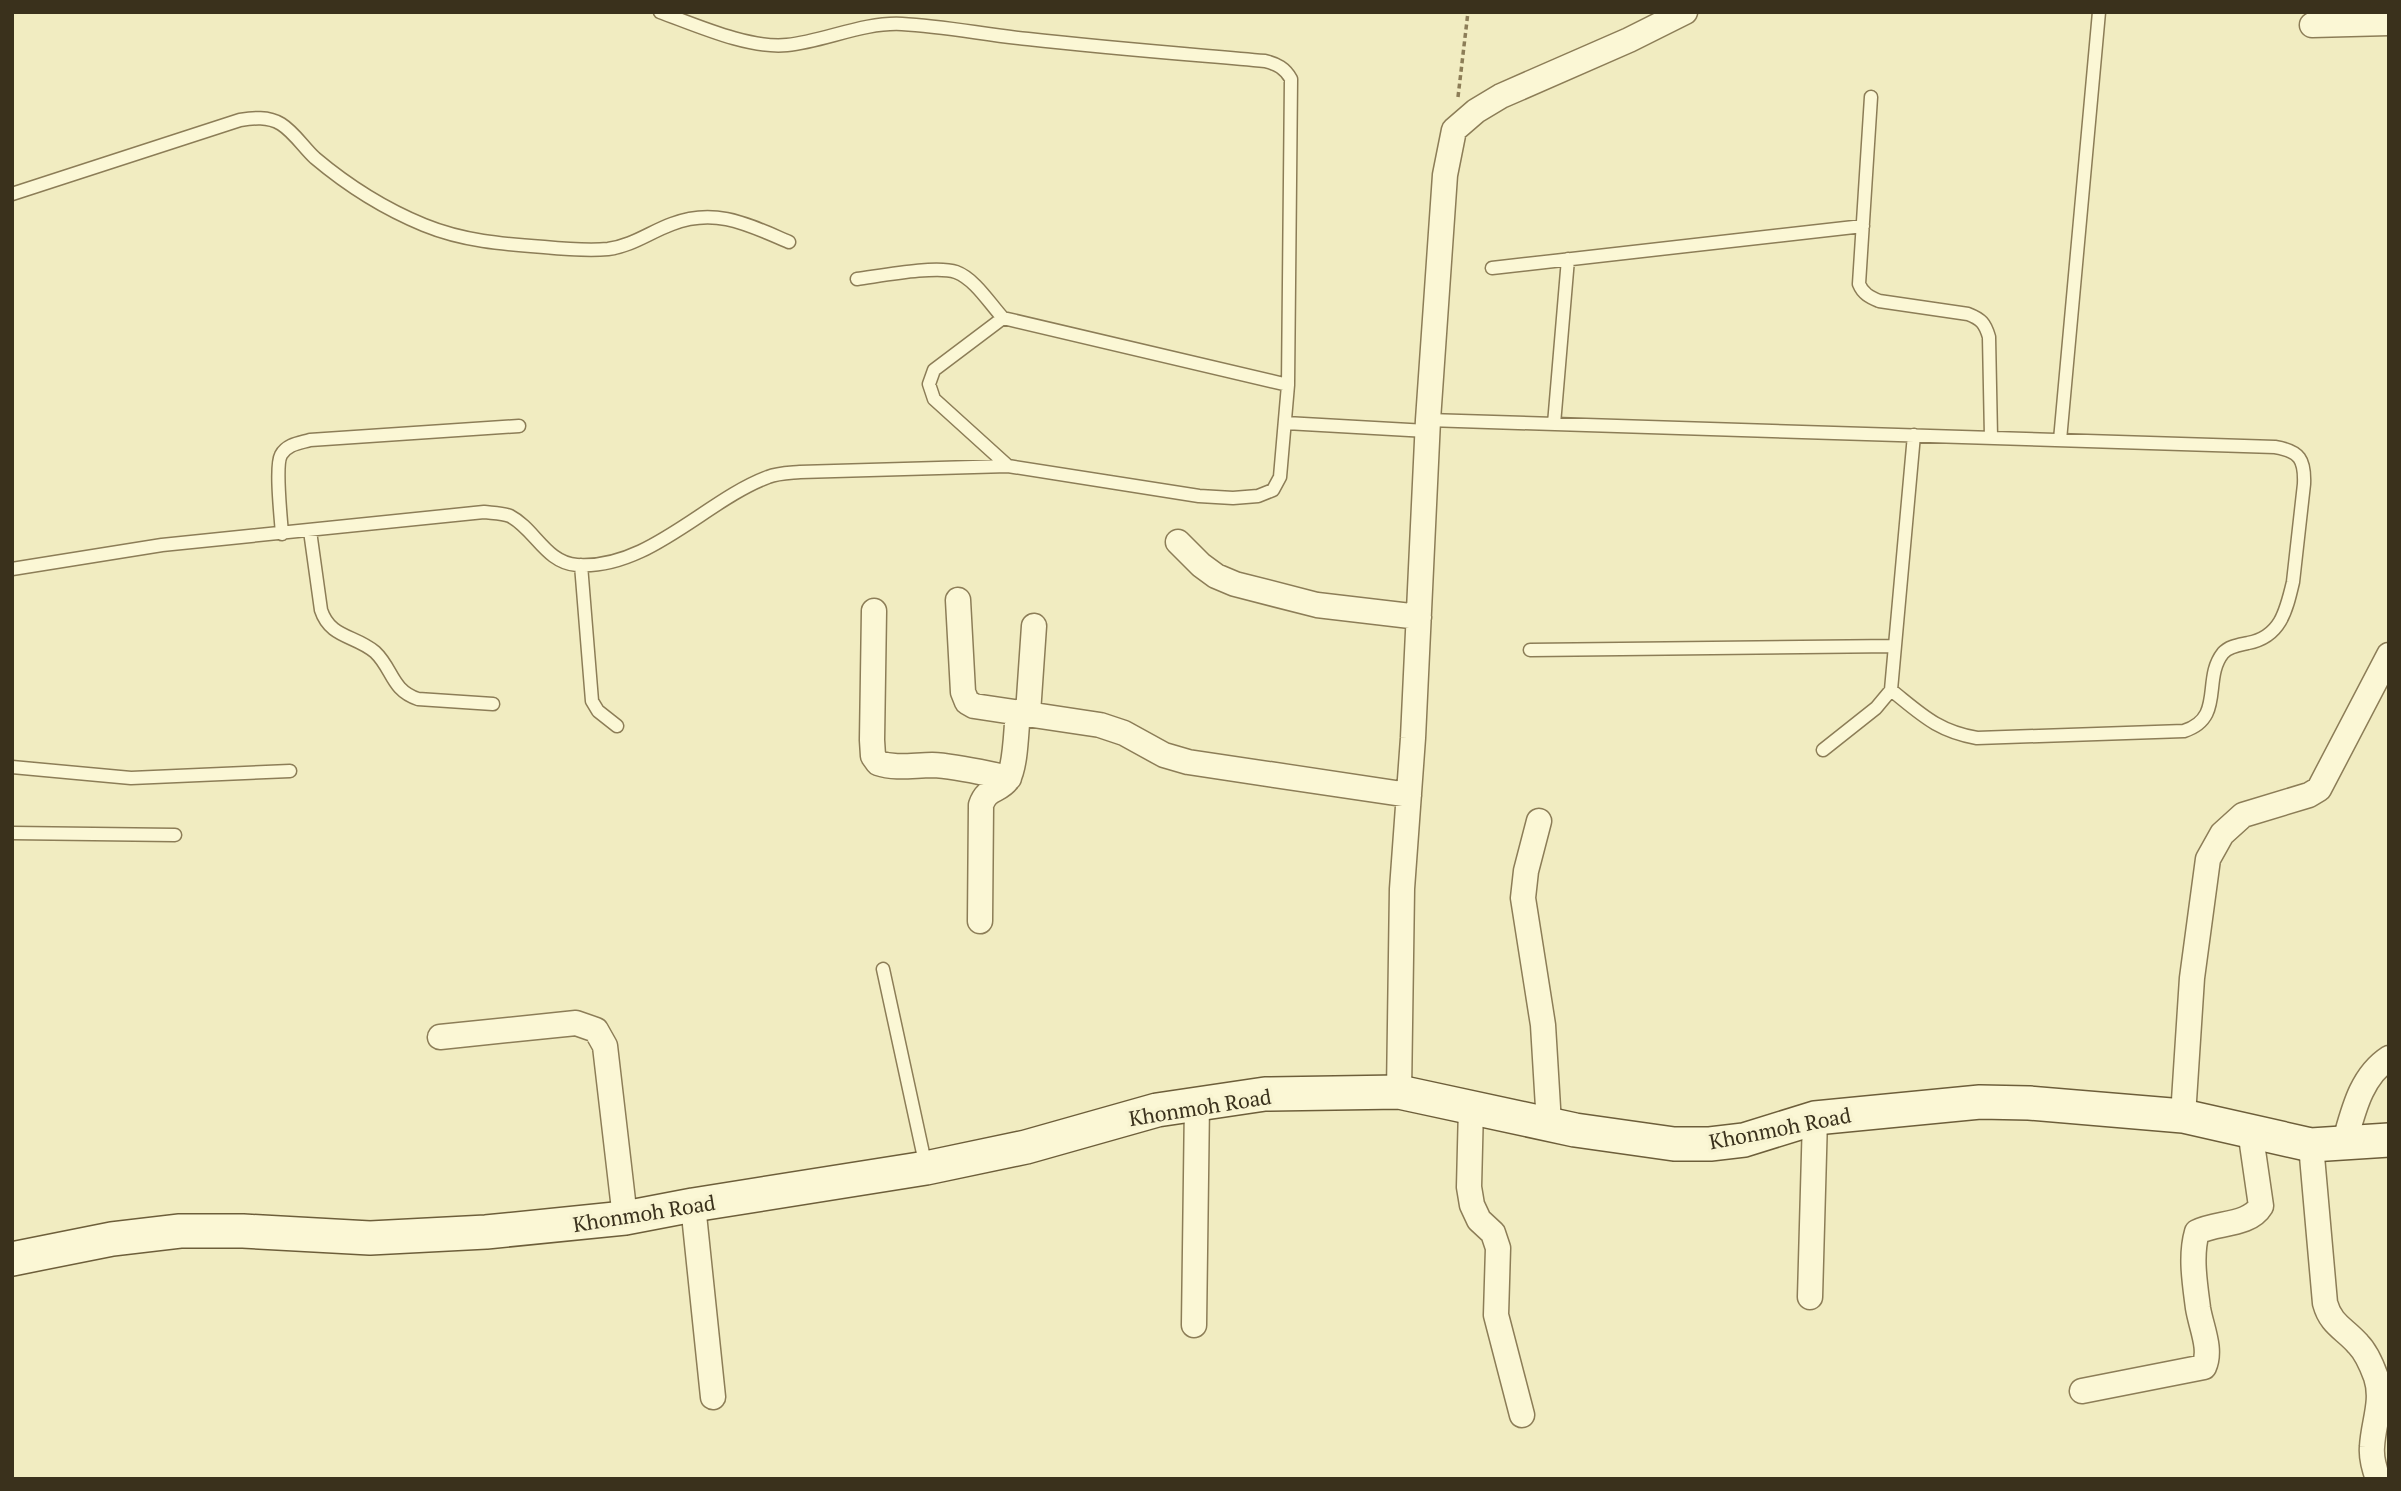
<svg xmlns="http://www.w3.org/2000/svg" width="2401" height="1491" viewBox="0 0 2401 1491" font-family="'PT Serif',serif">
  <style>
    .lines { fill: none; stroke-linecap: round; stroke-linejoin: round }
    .service-casing { stroke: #8c7d57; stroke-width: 15 }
    .minor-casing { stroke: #8c7d57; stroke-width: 27 }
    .secondary-casing { stroke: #6d5e3a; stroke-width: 36 }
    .path { stroke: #8c7d57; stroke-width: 3.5; stroke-dasharray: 5 3.5; stroke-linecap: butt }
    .service { stroke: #fbf7d5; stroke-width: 12 }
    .minor { stroke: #fbf7d5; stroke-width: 24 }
    .secondary { stroke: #fbf7d5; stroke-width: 33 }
    .labels { text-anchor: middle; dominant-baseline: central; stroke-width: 7; stroke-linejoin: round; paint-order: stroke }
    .street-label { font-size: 21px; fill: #3a311c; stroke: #f8f4d1 }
  </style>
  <rect width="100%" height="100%" fill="#f1ecc1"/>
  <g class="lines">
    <defs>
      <path id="service" d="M660,12C696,25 749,49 787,45C825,41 863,22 902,24C944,26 986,35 1028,39C1107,48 1186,54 1265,61C1277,64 1285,68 1291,79L1288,385L1280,477L1273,490L1258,496L1233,498L1199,496L1008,466L934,399L929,384L934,370L1003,318C990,304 975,279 956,272C936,265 880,276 857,279
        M1871,97L1859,284C1863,294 1870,297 1879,301L1968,314C1981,319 1985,323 1989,337L1991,437
        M12,194L240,120C253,118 268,116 281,124C294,132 304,148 315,158C347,185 385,209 424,225C463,241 502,244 544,247C565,249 586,251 608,249C632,246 650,232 672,224C716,207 749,225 789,242
        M1492,268L1863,226
        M1003,318L1288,385
        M1428,420L2275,447C2300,451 2305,460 2304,484L2293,582C2286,612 2280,637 2248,643C2239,645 2229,646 2223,653C2202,679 2225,718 2184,731L1977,738C1937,731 1921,714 1891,690
        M1286,423L1427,431
        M1554,424L1568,259
        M2060,440L2099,12
        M310,531L321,610C330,638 355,635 375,652C393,669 391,690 418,699L493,704
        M282,534C281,519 275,466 281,455C287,444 300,443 310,440L519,426
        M581,565L592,701L598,711L617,726
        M12,569L162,545L484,512C492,513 503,513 510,516C535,529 546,563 577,565C648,570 706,500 768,477C778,473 790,473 800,472L1008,466
        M1530,650L1895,646
        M1823,750L1876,708L1891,690L1914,435
        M12,767L131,778L290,771
        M12,833L175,835
        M883,969L926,1167"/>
      <path id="minor" d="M2312,25L2389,23
        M1178,542L1201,565L1216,576L1235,584L1317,605L1419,617
        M958,600L963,692L967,702L974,706L1100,725L1124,733L1164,755L1188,762L1409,795
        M874,611L872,740L873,756L878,763C896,769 914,765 932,765C958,766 983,773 1009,778
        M1028,713L1034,626
        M1539,821L1526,871L1523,898L1543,1025L1549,1124
        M980,921L981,805C987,787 999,792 1008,779C1016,765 1016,729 1018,712
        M440,1037L576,1023L596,1030L605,1046L625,1218
        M1399,1092L1402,889L1413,738L1428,420L1445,175L1454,130L1476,111L1501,96L1629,40L1685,12
        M1471,1107L1469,1187L1472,1205L1479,1220L1493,1233L1498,1248L1496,1315L1522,1415
        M2183,1116L2192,978L2208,859L2222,834L2243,815L2309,795L2319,789L2389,655
        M2344,1144C2353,1113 2360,1077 2389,1058
        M2311,1145L2325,1303C2331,1325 2344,1328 2358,1344C2366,1352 2372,1366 2376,1377C2384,1401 2373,1423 2372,1447C2371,1458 2374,1468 2378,1479
        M693,1205L713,1397
        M1810,1297L1815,1118
        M1194,1325L1197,1103
        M2082,1391L2204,1367C2212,1349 2201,1327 2198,1308C2195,1284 2190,1256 2197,1232C2217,1222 2249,1226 2261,1206L2250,1130"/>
      <path id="secondary" d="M12,1259L112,1239L180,1231H243L370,1238L486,1232L625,1218L693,1205L926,1168L1026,1147L1157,1110L1265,1094L1399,1092L1575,1130L1674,1144H1710L1744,1140L1815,1118L1980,1102L2029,1103L2183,1116L2311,1145L2389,1140"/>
    </defs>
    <use href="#service" class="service-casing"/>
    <use href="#minor" class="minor-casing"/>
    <use href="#secondary" class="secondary-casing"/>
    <path class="path" d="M1458,97L1468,12"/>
    <use href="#service" class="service"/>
    <use href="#minor" class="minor"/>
    <use href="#secondary" class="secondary"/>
  </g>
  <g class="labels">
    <g class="street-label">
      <text transform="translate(1200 1107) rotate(-9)">Khonmoh Road</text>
      <text transform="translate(1780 1128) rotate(-11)">Khonmoh Road</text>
      <text transform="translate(644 1213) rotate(-9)">Khonmoh Road</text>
    </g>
  </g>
  <rect width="2401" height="1491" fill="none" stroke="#3a311c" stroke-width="28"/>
</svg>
